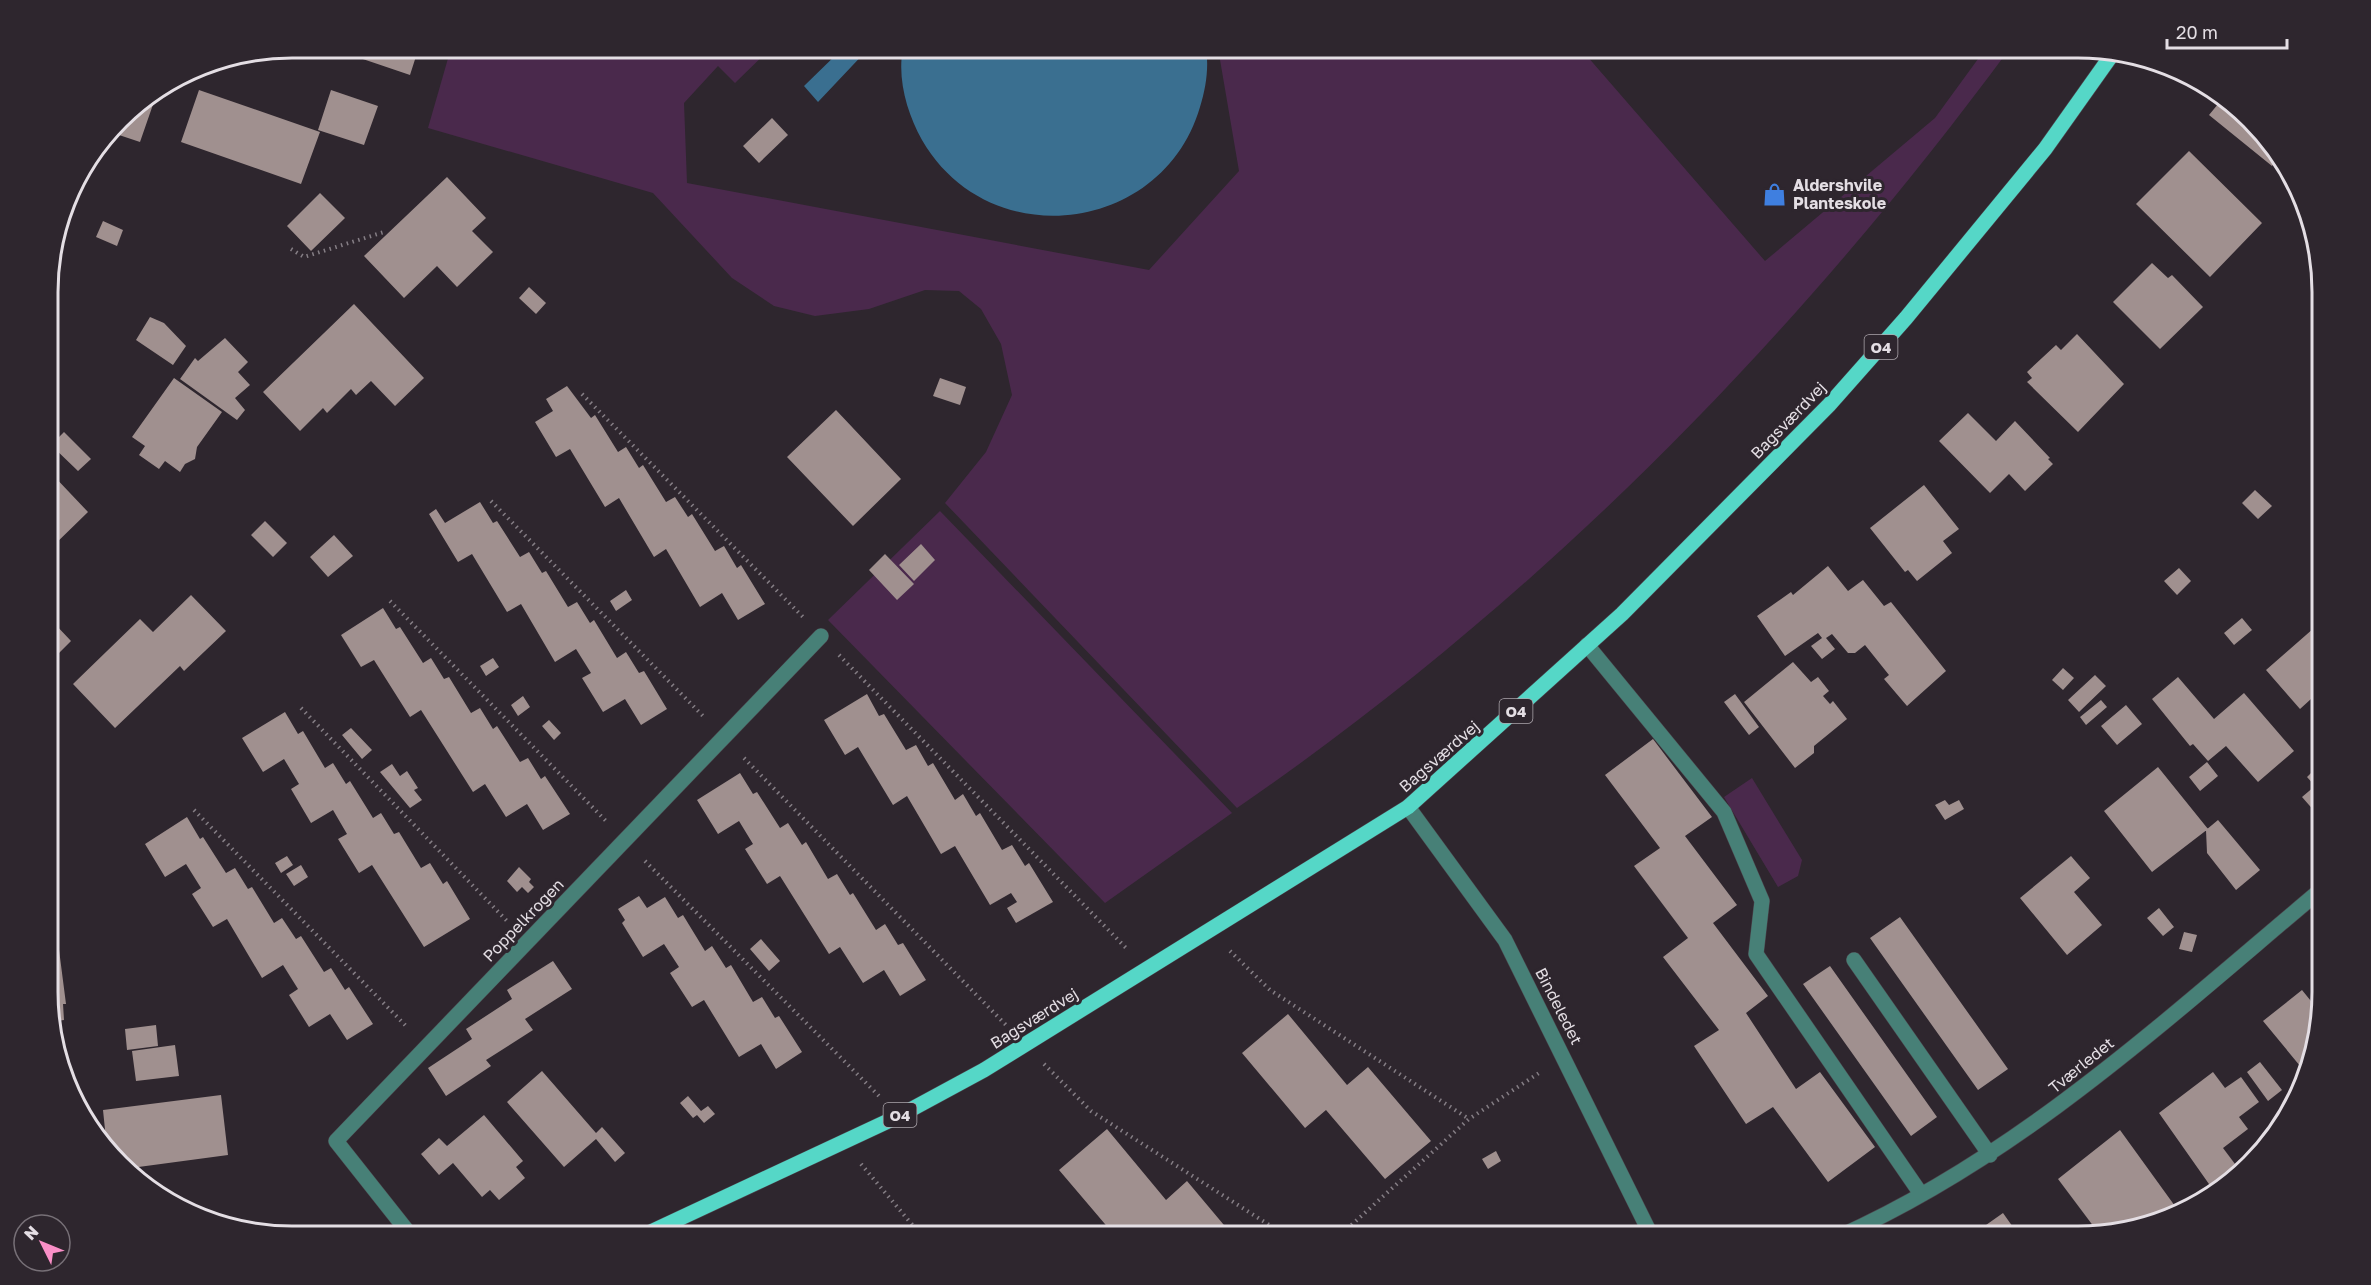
<svg xmlns="http://www.w3.org/2000/svg" width="2371" height="1285" viewBox="0 0 2371 1285" font-family="'Golos Text',sans-serif">
  <style>
    .green { fill: #4a294c }
    .water { fill: #3a6f90 }
    .building { fill: #a0908f }
    .lines { fill: none; stroke-linecap: round; stroke-linejoin: round }
    .minor-casing { stroke: #4b434b; stroke-width: 16 }
    .major-casing { stroke: #4b434b; stroke-width: 16 }
    .path { stroke: #857e85; stroke-width: 4; stroke-dasharray: 1.5 4.5; stroke-linecap: butt }
    .minor { stroke: #478077; stroke-width: 15 }
    .major { stroke: #55d7c7; stroke-width: 15 }
    .labels { text-anchor: middle; dominant-baseline: central; stroke-width: 6; stroke-linejoin: round; paint-order: stroke }
    .shield { fill: #2e262e; stroke: #ada7ad; stroke-width: 1.5 }
    .shield-label { font-size: 15px; font-weight: bold; fill: #e4dee4 }
    .poi-label { font-size: 16px; font-weight: bold; fill: #e4dee4; stroke: #2e262e; text-anchor: start }
    .street-label { font-size: 16px; fill: #e4dee4; stroke: #2e262e }
    .rim { fill: none; stroke: #e4dee4; stroke-width: 3 }
  </style>
  <rect width="100%" height="100%" fill="#2e262e"/>
  <path class="green" d="M451,48H771L735,83L718,66L684,103L687,183L1149,270L1239,171L1218,48H1580L1765,261L1935,118L1986,48H2010C1795,340 1537,602 1237,808L945,503L986,452L1012,395L1001,344L981,309L959,291L925,290L869,309L815,316L774,306L732,278L653,193L428,128Z
    M940,511L1232,813L1105,903L828,620Z
    M1752,778L1802,860L1798,876L1778,887L1724,797Z"/>
  <path class="water" d="M843,48H869L818,102L804,86Z
    M903,48H1206C1209,67 1206,88 1200,107C1163,234 989,256 922,140C907,113 897,79 903,48Z"/>
  <path class="building" d="M354,48H412L418,50L410,75L351,55Z
    M199,90L320,132L301,184L181,142Z
    M331,90L378,106L364,145L318,130Z
    M157,93L140,142L113,133L131,109Z
    M2223,98L2240,109L2281,155L2272,166L2209,115Z
    M772,118L788,135L759,163L743,146Z
    M2189,151L2262,223L2210,277L2136,204Z
    M447,177L486,218L472,231L493,252L457,287L437,266L404,298L364,256Z
    M320,193L345,218L311,251L287,226Z
    M103,221L123,230L117,246L96,237Z
    M2152,263L2168,278L2172,275L2203,307L2160,349L2113,302Z
    M529,287L546,303L536,314L519,298Z
    M354,304L424,378L395,406L371,381L356,395L351,389L327,413L323,408L300,431L263,392Z
    M150,317L164,323L186,346L173,365L136,340Z
    M2077,334L2124,384L2078,432L2027,382L2032,378L2027,372L2056,345L2061,350Z
    M225,338L248,362L238,372L250,385L235,398L245,410L237,420L180,379L195,358L198,361Z
    M174,378L222,412L197,447L195,459L185,464L180,472L165,461L159,469L139,455L145,446L132,437Z
    M940,378L966,387L960,405L933,396Z
    M567,386L591,418L595,415L618,452L626,447L639,468L643,465L666,502L675,497L688,517L692,514L715,551L724,546L737,568L741,565L765,604L738,620L722,593L700,607L666,549L654,557L619,498L605,507L570,449L556,457L535,422L553,411L546,399Z
    M836,410L901,479L853,526L787,457Z
    M1968,413L1996,441L2015,421L2050,458L2048,459L2053,464L2025,491L2009,474L1990,493L1939,441Z
    M64,432L91,459L78,471L51,445Z
    M51,473L88,512L49,550V475Z
    M1924,485L1959,529L1943,541L1952,553L1917,581L1908,570L1905,572L1870,528Z
    M2255,490L2272,506L2258,519L2242,503Z
    M480,502L493,523L497,521L520,557L529,552L542,573L546,571L568,607L577,602L590,623L594,620L617,658L626,652L639,673L644,671L667,709L641,725L625,699L603,712L582,678L591,673L576,649L555,662L521,604L507,612L472,554L458,562L429,514L436,509L445,523Z
    M265,521L287,543L273,557L251,535Z
    M334,535L353,556L328,577L310,557Z
    M921,544L935,560L914,581L899,565Z
    M885,554L914,584L897,600L869,570Z
    M1828,566L1848,591L1863,580L1884,606L1891,602L1946,671L1907,706L1884,679L1889,675L1865,645L1855,653H1848L1832,634L1826,638L1835,649L1822,659L1811,646L1822,638L1818,633L1785,656L1757,616L1791,592L1793,595Z
    M2179,568L2191,581L2177,595L2164,581Z
    M626,590L632,600L616,611L610,601Z
    M191,595L226,631L184,671L180,666L115,728L73,684L140,619L153,632Z
    M383,608L396,629L400,627L423,663L431,658L444,679L449,677L471,713L480,708L493,729L497,726L520,762L528,758L541,779L545,776L570,814L543,830L527,804L506,817L485,784L473,792L421,710L410,717L374,660L361,667L341,635Z
    M2242,618L2252,630L2234,645L2224,633Z
    M2322,621V689L2300,709L2266,670Z
    M54,623L71,641L56,656L49,649V628Z
    M493,658L499,667L486,676L480,666Z
    M1793,662L1811,682L1818,677L1829,691L1823,696L1830,704L1833,701L1847,719L1814,746V753L1795,768L1744,702Z
    M2063,668L2074,678L2063,690L2052,680Z
    M2095,675L2106,686L2079,712L2068,700Z
    M2178,677L2214,719L2244,693L2294,751L2258,782L2226,746L2208,761L2193,744L2190,746L2152,699Z
    M867,694L879,716L884,714L906,750L916,745L928,766L933,763L955,800L963,794L976,816L980,813L1002,850L1012,845L1025,866L1029,863L1053,902L1016,923L1007,908L1017,902L1011,893L990,905L955,846L941,854L907,796L893,805L858,747L845,755L824,720Z
    M1735,694L1759,727L1749,735L1724,702Z
    M523,696L530,707L518,716L511,705Z
    M2101,700L2107,707L2086,725L2080,717Z
    M2126,705L2142,724L2117,745L2101,726Z
    M285,712L298,734L303,731L325,768L333,763L346,784L350,781L373,818L381,813L394,834L399,832L421,868L430,863L443,884L447,881L470,919L424,947L372,865L359,873L338,839L347,834L333,810L311,823L291,789L299,784L284,759L263,772L242,738Z
    M549,720L561,733L554,740L542,726Z
    M351,728L372,750L362,759L342,735Z
    M1653,739L1712,817L1685,836L1737,905L1713,923L1768,996L1746,1013L1796,1089L1820,1072L1875,1147L1828,1182L1773,1107L1746,1124L1694,1046L1719,1030L1663,957L1688,938L1634,866L1660,848L1605,775Z
    M2207,762L2218,776L2200,791L2189,777Z
    M2322,762V768L2323,821L2302,797L2315,786L2307,777Z
    M392,764L400,776L407,771L418,788L414,790L422,800L410,808L380,772Z
    M2158,767L2208,829L2152,872L2104,811Z
    M740,773L753,794L757,792L780,828L788,823L802,845L806,842L828,879L837,874L850,895L853,893L876,930L885,924L898,945L903,943L926,980L900,996L884,970L863,983L840,947L829,954L780,876L767,884L745,849L753,844L739,821L718,834L697,800Z
    M1945,800L1949,805L1959,800L1964,809L1945,820L1935,805Z
    M187,817L200,839L203,837L226,873L235,868L248,889L252,887L274,923L282,918L296,939L301,936L324,972L331,968L345,990L349,987L373,1024L347,1040L330,1014L309,1027L289,995L298,989L283,965L262,978L227,919L213,927L192,894L201,888L186,864L165,877L145,844Z
    M2218,820L2260,870L2236,890L2207,853L2206,830Z
    M287,856L293,865L281,873L275,863Z
    M2071,856L2090,878L2074,892L2102,925L2067,955L2020,898Z
    M301,865L308,877L294,886L286,874Z
    M519,867L531,879L529,882L534,887L528,893L522,887L517,892L507,881Z
    M639,896L647,908L665,897L678,918L683,915L705,951L712,946L726,968L731,965L753,1002L762,997L775,1018L779,1016L802,1052L776,1069L761,1044L739,1057L704,1000L692,1007L670,973L679,967L664,944L643,957L622,923L625,920L618,909Z
    M53,903L66,1004H63L64,1020L50,1022V904Z
    M2159,908L2174,927L2163,936L2147,918Z
    M1900,917L2008,1069L1978,1090L1870,938Z
    M2184,932L2197,935L2192,952L2179,949Z
    M761,939L780,961L769,971L750,949Z
    M553,961L572,989L525,1019L533,1030L486,1060L491,1066L446,1096L428,1068L472,1039L466,1029L512,999L507,990Z
    M1830,966L1937,1117L1911,1136L1803,984Z
    M2302,990L2319,1011L2305,1072L2263,1021Z
    M1288,1014L1347,1085L1368,1067L1431,1141L1385,1179L1326,1110L1305,1128L1242,1053Z
    M156,1025L158,1046L127,1050L125,1029Z
    M175,1045L179,1076L136,1081L132,1051Z
    M2260,1062L2282,1090L2268,1101L2247,1072Z
    M542,1071L596,1133L602,1127L625,1153L615,1162L596,1139L564,1167L507,1102Z
    M2213,1072L2225,1088L2241,1077L2259,1102L2239,1117L2248,1129L2223,1148L2241,1172L2216,1194L2159,1113Z
    M221,1095L228,1155L131,1168L107,1149L103,1110Z
    M688,1096L701,1111L708,1106L715,1114L704,1123L697,1115L693,1118L680,1103Z
    M484,1115L523,1161L516,1167L525,1178L499,1200L490,1190L482,1197L453,1163L439,1175L421,1154L439,1138L447,1146Z
    M1107,1129L1166,1200L1187,1181L1234,1237H1152L1142,1225L1127,1237H1116L1059,1170Z
    M2120,1130L2180,1213L2157,1224L2100,1235L2058,1179Z
    M1496,1151L1501,1161L1488,1169L1482,1159Z
    M2003,1213L2020,1237H1969Z"/>
  <g class="lines">
    <defs>
      <path id="minor" d="M1587,645L1724,812L1762,901L1756,954L1921,1194
        M1408,807L1505,940L1652,1237
        M1854,960L1990,1155
        M412,1237L336,1141L821,636
        M1838,1237C2022,1155 2170,1016 2323,888"/>
      <path id="major" d="M640,1237L899,1116L984,1070L1408,807L1622,614L1829,405L1906,318L2045,149L2111,56"/>
    </defs>
    <use href="#minor" class="minor-casing"/>
    <use href="#major" class="major-casing"/>
    <path class="path" d="M291,249L304,257L384,232
      M582,394L803,617
      M491,501L705,718
      M390,601L606,821
      M839,655L1128,950
      M301,708L509,923
      M744,758L1006,1025
      M194,810L408,1028
      M645,861L879,1096
      M1230,951L1270,990L1469,1119
      M1044,1064L1091,1111L1288,1237
      M861,1164L915,1228L929,1237
      M1338,1237L1469,1119L1539,1073"/>
    <use href="#minor" class="minor"/>
    <use href="#major" class="major"/>
  </g>
  <defs>
    <symbol id="shop-bare" viewBox="-9 -9 18 18"><path d="M-5-2.5h2.3a2.7 3.5 0 0 1 5.4 0H5L5.5 6h-11ZM-1.5-2.5h3a1.5 2.3 0 0 0-3 0Z" fill="#3f7fe0" stroke="#2e262e" stroke-width="2.5" paint-order="stroke"/></symbol>
  </defs>
  <g fill-rule="evenodd">
    <use href="#shop-bare" x="1758" y="178" width="33" height="33"/>
  </g>
  <g class="labels">
    <g class="shield">
      <rect x="1864.5" y="335" width="33" height="24" rx="4.5"/>
      <rect x="1499.5" y="699" width="33" height="24" rx="4.5"/>
      <rect x="883.5" y="1103" width="33" height="24" rx="4.5"/>
    </g>
    <g class="shield-label">
      <text x="1881" y="347">O4</text>
      <text x="1516" y="711">O4</text>
      <text x="900" y="1115">O4</text>
    </g>
    <g class="poi-label">
      <text x="1793" y="185">Aldershvile<tspan x="1793" dy="18">Planteskole</tspan></text>
    </g>
    <g class="street-label">
      <text transform="translate(1788 420) rotate(-46)">Bagsværdvej</text>
      <text transform="translate(1439 756) rotate(-41)">Bagsværdvej</text>
      <text transform="translate(523 920) rotate(-46)">Poppelkrogen</text>
      <text transform="translate(1559 1006) rotate(63)">Bindeledet</text>
      <text transform="translate(1034 1018) rotate(-32)">Bagsværdvej</text>
      <text transform="translate(2081 1065) rotate(-39)">Tværledet</text>
    </g>
  </g>
  <path d="M0 0H2371V1285H0ZM292 58H2078A234 234 0 0 1 2312 292V992A234 234 0 0 1 2078 1226H292A234 234 0 0 1 58 992V292A234 234 0 0 1 292 58Z" fill="#2e262e" fill-rule="evenodd"/>
  <path class="rim" d="M292 58H2078A234 234 0 0 1 2312 292V992A234 234 0 0 1 2078 1226H292A234 234 0 0 1 58 992V292A234 234 0 0 1 292 58Z"/>
  <g transform="translate(42 1243) rotate(313)"><circle r="28" fill="#2e262e" stroke="#777077" stroke-width="1.5"/>
  <path d="M0-4.5L10 22L0 15L-10 22Z" fill="#fa8fc7"/>
  <text y="-9" font-size="16" font-weight="bold" text-anchor="middle" fill="#e4dee4">N</text>
  </g>
  <path d="M2167 39v9h120v-9" fill="none" stroke="#e4dee4" stroke-width="3"/>
  <text x="2176" y="39" font-size="18" fill="#e4dee4" stroke="#2e262e" stroke-width="4.5" paint-order="stroke">20 m</text>
</svg>
